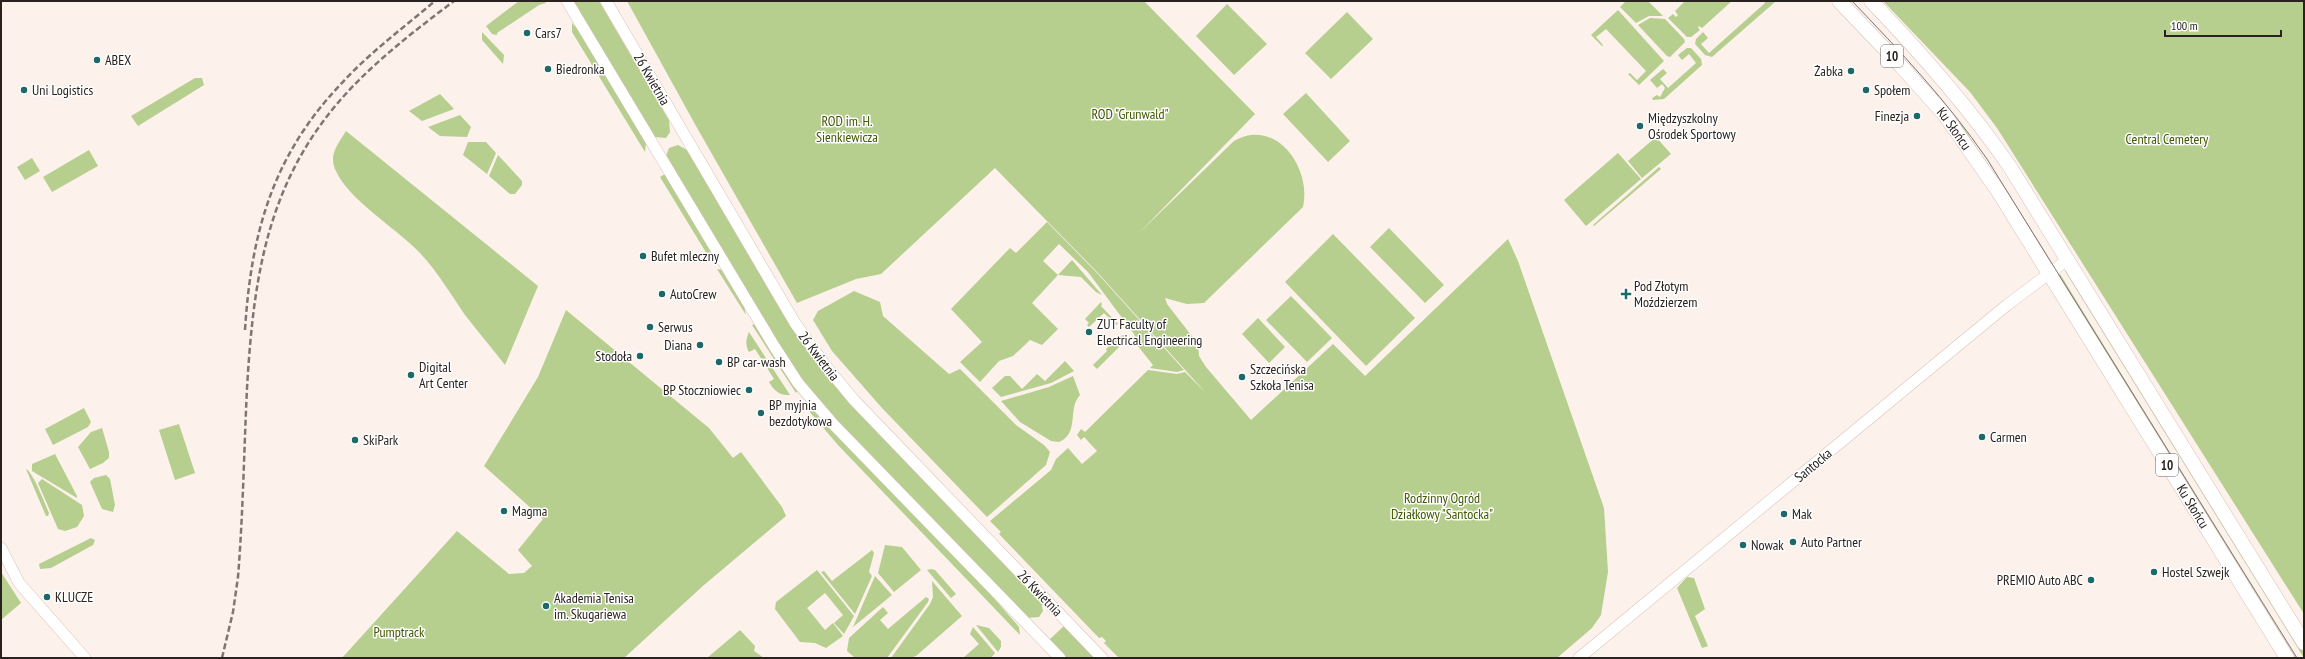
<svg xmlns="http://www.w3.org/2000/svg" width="2305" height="659" viewBox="0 0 2305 659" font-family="'PT Sans Narrow',sans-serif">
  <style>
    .green { fill: #b6ce8e }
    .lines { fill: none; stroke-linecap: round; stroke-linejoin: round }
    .tertiary-casing { stroke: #d6c3ba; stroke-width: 12 }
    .primary-casing { stroke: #d6c3ba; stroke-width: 15 }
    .tertiary { stroke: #fff; stroke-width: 11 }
    .primary { stroke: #fff; stroke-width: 14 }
    .tram { stroke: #7f7671; stroke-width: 1 }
    .rail { stroke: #7f7671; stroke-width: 2.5; stroke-dasharray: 6 3; stroke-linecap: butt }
    .poi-dot { fill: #1c6969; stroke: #fff; stroke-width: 1.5 }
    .labels { text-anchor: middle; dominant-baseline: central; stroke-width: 3; stroke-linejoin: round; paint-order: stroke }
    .shield { fill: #fff; stroke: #696462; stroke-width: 1 }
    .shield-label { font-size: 13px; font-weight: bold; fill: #29221f }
    .poi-label { font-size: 14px; fill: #29221f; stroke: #fff; text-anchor: start }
    .street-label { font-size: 14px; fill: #29221f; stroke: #fff }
    .park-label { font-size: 14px; fill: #415700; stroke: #fff }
  </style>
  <rect width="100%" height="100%" fill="#fdf1eb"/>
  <path class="green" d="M519,1H544L546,3L539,5L497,33V35L492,34L486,26Z
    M572,1H599L669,120L670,132L666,138L654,137Z
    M627,1H1144L1255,114L1139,233L1234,141C1275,117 1312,167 1303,207L1204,303L1187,304L1165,298L1167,304L1198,344L1199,356L1206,367L1251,420L1333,344L1365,376L1508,239L1518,261L1604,508L1608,572L1601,615L1592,628L1557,658H1119L1104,643L1106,641L1102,637L1099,638L999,534L1001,532L990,521L1051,470L1056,459L1068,448L1082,464L1097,451L1084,437L1081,440L1077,435L1081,429L1085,432L1148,370L1177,374L1185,372L1205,392L1098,273L995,168L881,274L856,279L797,303L696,126Z
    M1626,1H1648L1663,16H1649L1636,23L1620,7Z
    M1685,1H1732L1702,28L1699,26L1698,28L1700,30L1691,37H1687L1668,18L1673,14L1676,17L1678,15L1675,11Z
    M1764,1L1775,2L1712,57L1705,55L1695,44L1696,39L1703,32L1708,38L1701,44L1709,53L1765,3Z
    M1883,1H2304V614L1997,128L1970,92Z
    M1227,4L1267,44L1234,75L1196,36Z
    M1618,10L1664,61L1639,85L1628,74L1630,73L1637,80L1646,71L1606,29L1596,37L1603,45L1602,46L1591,35Z
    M1347,12L1373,39L1331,79L1305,53Z
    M1650,18L1665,19L1684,39L1685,42L1670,57L1667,56L1638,25Z
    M572,23L583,35L646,143L645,152L572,32Z
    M482,32L504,55L503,64L482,40Z
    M1687,48H1691L1701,59L1702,65L1664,99L1653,100L1652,98L1657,95L1660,97L1665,88L1662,84L1657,88L1650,80L1663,69L1667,73L1660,79L1668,88L1696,63L1689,54L1682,60L1678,55Z
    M195,78H202L204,85L138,126L131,116Z
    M1306,93L1350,141L1328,162L1283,114Z
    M440,94L454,109L422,121L409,111Z
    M460,115L471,127L467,137L440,136L428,127Z
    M1960,122L2045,252L2041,254L1956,125Z
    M346,131L538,286L505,365C492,348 478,332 465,315C450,293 437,271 419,252C395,227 348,200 335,169C329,154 338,144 346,131Z
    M1656,137L1671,154L1642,178L1628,161Z
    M468,142H486L496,153L487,174L463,155Z
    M678,145L687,150L795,331L1041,601L1043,611L1039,617L1027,618L812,394L791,364L666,156L669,148Z
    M89,150L98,166L52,192L43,177Z
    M1618,153L1641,179L1586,226L1564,200Z
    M498,155L522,181V185L515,194H510L489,176Z
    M32,158L40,171L25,180L17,167Z
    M1659,167L1661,169L1594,226L1593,225Z
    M665,174L712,252L710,259L660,177Z
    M1047,222L1098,274L1184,370L1177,372L1150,368L1153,365L1137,345L1134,334L1088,272L1059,244L1043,261L1058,275L1072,260L1102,295L1096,292L1081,277L1058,275L1032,303L1058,329L1042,345L1030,340L1013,356L999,361L980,382L960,362L982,342L951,309L1010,248L1016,253Z
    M1389,228L1444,285L1425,303L1370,247Z
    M1333,234L1415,318L1366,366L1285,282Z
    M717,269L722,270L744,306L746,315Z
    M2065,271H2066L2304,650V658Z
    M2060,274L2296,658H2291L2058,278Z
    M854,291L880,302L883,316L949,374L960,369L1016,425L1044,445L1050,452L1046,465L987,517L882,408L832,351L813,320L818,311Z
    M1291,296L1332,338L1307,362L1266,320Z
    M1101,302L1102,304L1101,306L1118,324L1116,325L1104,313L1089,327L1087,325L1089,323L1085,319Z
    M566,310L709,428L733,458L741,452L782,507L786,516L704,585L624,658H342L457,531L509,574L524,573L532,566L518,550L543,519L484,466L538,377Z
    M1258,318L1285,347L1269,363L1242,334Z
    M755,324L798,390L796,393L752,325Z
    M749,332L790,395C779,396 774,390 769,382L774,379L755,349L749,352C745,345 746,339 749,332Z
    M1125,335L1128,338L1097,369L1093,365L1107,351L1106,349L1120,336Z
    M1065,361L1074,371L1051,383L1001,397L992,388L1005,376H1010L1022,389L1037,374L1045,381Z
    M1073,376L1080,395C1067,409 1080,433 1059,442L1051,441L1020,422L1001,401L1049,387Z
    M84,408L91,422L88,427L53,445L45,429Z
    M808,410L814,411L986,589L1019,627L1020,635L838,445Z
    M179,424L195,473L175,480L159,430Z
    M102,428L109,452V458L103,463L90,469L78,447L91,432Z
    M55,454L77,496V498L32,471V464Z
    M26,469C33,472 45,504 49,513L48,516H46Z
    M106,475L110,479L115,505L113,512L102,509L90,482L94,478Z
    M42,479L82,505L84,516L77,527L65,531L58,529L38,483Z
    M91,538L95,540L93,545L51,568L40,569L39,564Z
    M885,545L902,547L921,570L894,592L878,573Z
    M872,550L874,553L869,572L872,576L855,614L821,572L824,571L832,581Z
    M931,569L935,570L956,594L951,598L927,570Z
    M817,570L854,616L844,634L834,623L843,615L825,593L807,608L825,630L833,623L843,636L826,648L815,643L800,642L775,609L776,602Z
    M1,572L21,603L1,620Z
    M875,576L892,595L853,627Z
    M1687,577L1694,578L1705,609L1695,616L1708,646L1702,648L1677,588Z
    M932,581L962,616L916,656L910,658H891L930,604L933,597Z
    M926,597L929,599L928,602L887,658H855L847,651L849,638L883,607L888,613L880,620L888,629Z
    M976,625L989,628L1001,641V647L998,652Z
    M1065,625L1096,658H1065L1048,641Z
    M973,627L995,653L991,658H963L979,644L970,634Z
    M740,630L755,646L754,651L764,658H707Z"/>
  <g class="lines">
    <defs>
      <path id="tertiary" d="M567,1L774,346L798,383L833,424L1060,658
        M606,1L795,323L825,365L854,400L1102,658
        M1,548L19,583L85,658
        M1579,658L2007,305L2067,260"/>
      <g id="primary">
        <path id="s1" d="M1839,1L1901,66L1944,114L1998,191L2287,658"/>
        <path d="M1871,1C1922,54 1968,106 2010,167L2304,643"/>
      </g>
    </defs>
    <use href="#tertiary" class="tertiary-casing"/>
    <use href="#primary" class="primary-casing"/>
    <use href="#tertiary" class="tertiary"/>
    <use href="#primary" class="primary"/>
    <path class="tram" d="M1852,1C1900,51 1947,101 1987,159L2297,658"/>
    <path class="rail" d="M245,330C251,234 272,157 340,85C368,54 403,28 435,1
      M222,658L233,612L238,577C243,515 244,451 247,388C253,288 264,197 328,115C362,71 409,35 454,1"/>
  </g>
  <g class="poi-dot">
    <circle cx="527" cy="33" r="4"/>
    <circle cx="97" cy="60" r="4"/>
    <circle cx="548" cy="69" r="4"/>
    <circle cx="1851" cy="71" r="4"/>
    <circle cx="24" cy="90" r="4"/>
    <circle cx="1866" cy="90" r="4"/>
    <circle cx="1917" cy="116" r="4"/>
    <circle cx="1640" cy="126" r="4"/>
    <circle cx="643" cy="256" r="4"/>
    <circle cx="662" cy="294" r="4"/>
    <path d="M1624 288h4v4h4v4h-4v4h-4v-4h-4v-4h4z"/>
    <circle cx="650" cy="327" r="4"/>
    <circle cx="1089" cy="332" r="4"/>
    <circle cx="700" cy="345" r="4"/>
    <circle cx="640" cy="356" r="4"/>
    <circle cx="719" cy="362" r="4"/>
    <circle cx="411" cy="375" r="4"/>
    <circle cx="1242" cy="377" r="4"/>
    <circle cx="749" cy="390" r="4"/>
    <circle cx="761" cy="413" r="4"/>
    <circle cx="1982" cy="437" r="4"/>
    <circle cx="355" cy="440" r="4"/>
    <circle cx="504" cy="511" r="4"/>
    <circle cx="1784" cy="514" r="4"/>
    <circle cx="1793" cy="542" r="4"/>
    <circle cx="1743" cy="545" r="4"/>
    <circle cx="2154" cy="572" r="4"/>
    <circle cx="2091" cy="580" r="4"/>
    <circle cx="47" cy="597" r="4"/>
    <circle cx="546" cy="606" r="4"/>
  </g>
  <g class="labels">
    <g class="shield">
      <rect x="1881" y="45" width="22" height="22" rx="3"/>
      <rect x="2156" y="454" width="22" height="22" rx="3"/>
    </g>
    <g class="shield-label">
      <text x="1892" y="56">10</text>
      <text x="2167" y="465">10</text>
    </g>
    <g class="poi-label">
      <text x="535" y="33">Cars7</text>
      <text x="105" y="60">ABEX</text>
      <text x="556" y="69">Biedronka</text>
      <text x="1843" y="71" text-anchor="end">Żabka</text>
      <text x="32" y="90">Uni Logistics</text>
      <text x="1874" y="90">Społem</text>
      <text x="1909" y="116" text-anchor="end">Finezja</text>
      <text x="1648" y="118">Międzyszkolny<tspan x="1648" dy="16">Ośrodek Sportowy</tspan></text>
      <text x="651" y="256">Bufet mleczny</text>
      <text x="1634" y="286">Pod Złotym<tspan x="1634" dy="16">Moździerzem</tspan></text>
      <text x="670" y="294">AutoCrew</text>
      <text x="1097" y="324">ZUT Faculty of<tspan x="1097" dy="16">Electrical Engineering</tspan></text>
      <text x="658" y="327">Serwus</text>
      <text x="692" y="345" text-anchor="end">Diana</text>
      <text x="632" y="356" text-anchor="end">Stodoła</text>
      <text x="727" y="362">BP car-wash</text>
      <text x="419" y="367">Digital<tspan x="419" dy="16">Art Center</tspan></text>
      <text x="1250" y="369">Szczecińska<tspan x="1250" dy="16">Szkoła Tenisa</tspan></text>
      <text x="741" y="390" text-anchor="end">BP Stoczniowiec</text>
      <text x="769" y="405">BP myjnia<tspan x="769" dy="16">bezdotykowa</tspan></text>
      <text x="1990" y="437">Carmen</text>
      <text x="363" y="440">SkiPark</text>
      <text x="512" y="511">Magma</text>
      <text x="1792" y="514">Mak</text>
      <text x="1801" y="542">Auto Partner</text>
      <text x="1751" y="545">Nowak</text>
      <text x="2162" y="572">Hostel Szwejk</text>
      <text x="2083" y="580" text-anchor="end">PREMIO Auto ABC</text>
      <text x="55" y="597">KLUCZE</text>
      <text x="554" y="598">Akademia Tenisa<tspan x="554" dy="16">im. Skugariewa</tspan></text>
    </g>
    <g class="street-label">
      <text transform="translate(652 79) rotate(60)">26 Kwietnia</text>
      <text stroke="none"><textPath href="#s1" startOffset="172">Ku Słońcu</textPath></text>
      <text transform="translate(819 356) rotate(53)">26 Kwietnia</text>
      <text transform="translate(1813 465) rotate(-40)">Santocka</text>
      <text stroke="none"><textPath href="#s1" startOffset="619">Ku Słońcu</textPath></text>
      <text transform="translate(1040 593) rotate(46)">26 Kwietnia</text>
    </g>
    <g class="park-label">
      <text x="1130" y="114">ROD "Grunwald"</text>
      <text x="847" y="121">ROD im. H.<tspan x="847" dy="16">Sienkiewicza</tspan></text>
      <text x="2167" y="139">Central Cemetery</text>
      <text x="1442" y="498">Rodzinny Ogród<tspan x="1442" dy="16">Działkowy "Santocka"</tspan></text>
      <text x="399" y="632">Pumptrack</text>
    </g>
  </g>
  <rect width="2305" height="659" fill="none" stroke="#29221f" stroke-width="4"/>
  <path d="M2165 30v6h116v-6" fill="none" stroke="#29221f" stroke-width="2"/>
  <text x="2171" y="30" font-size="12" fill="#29221f" stroke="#ffffff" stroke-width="3" paint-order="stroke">100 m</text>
</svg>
